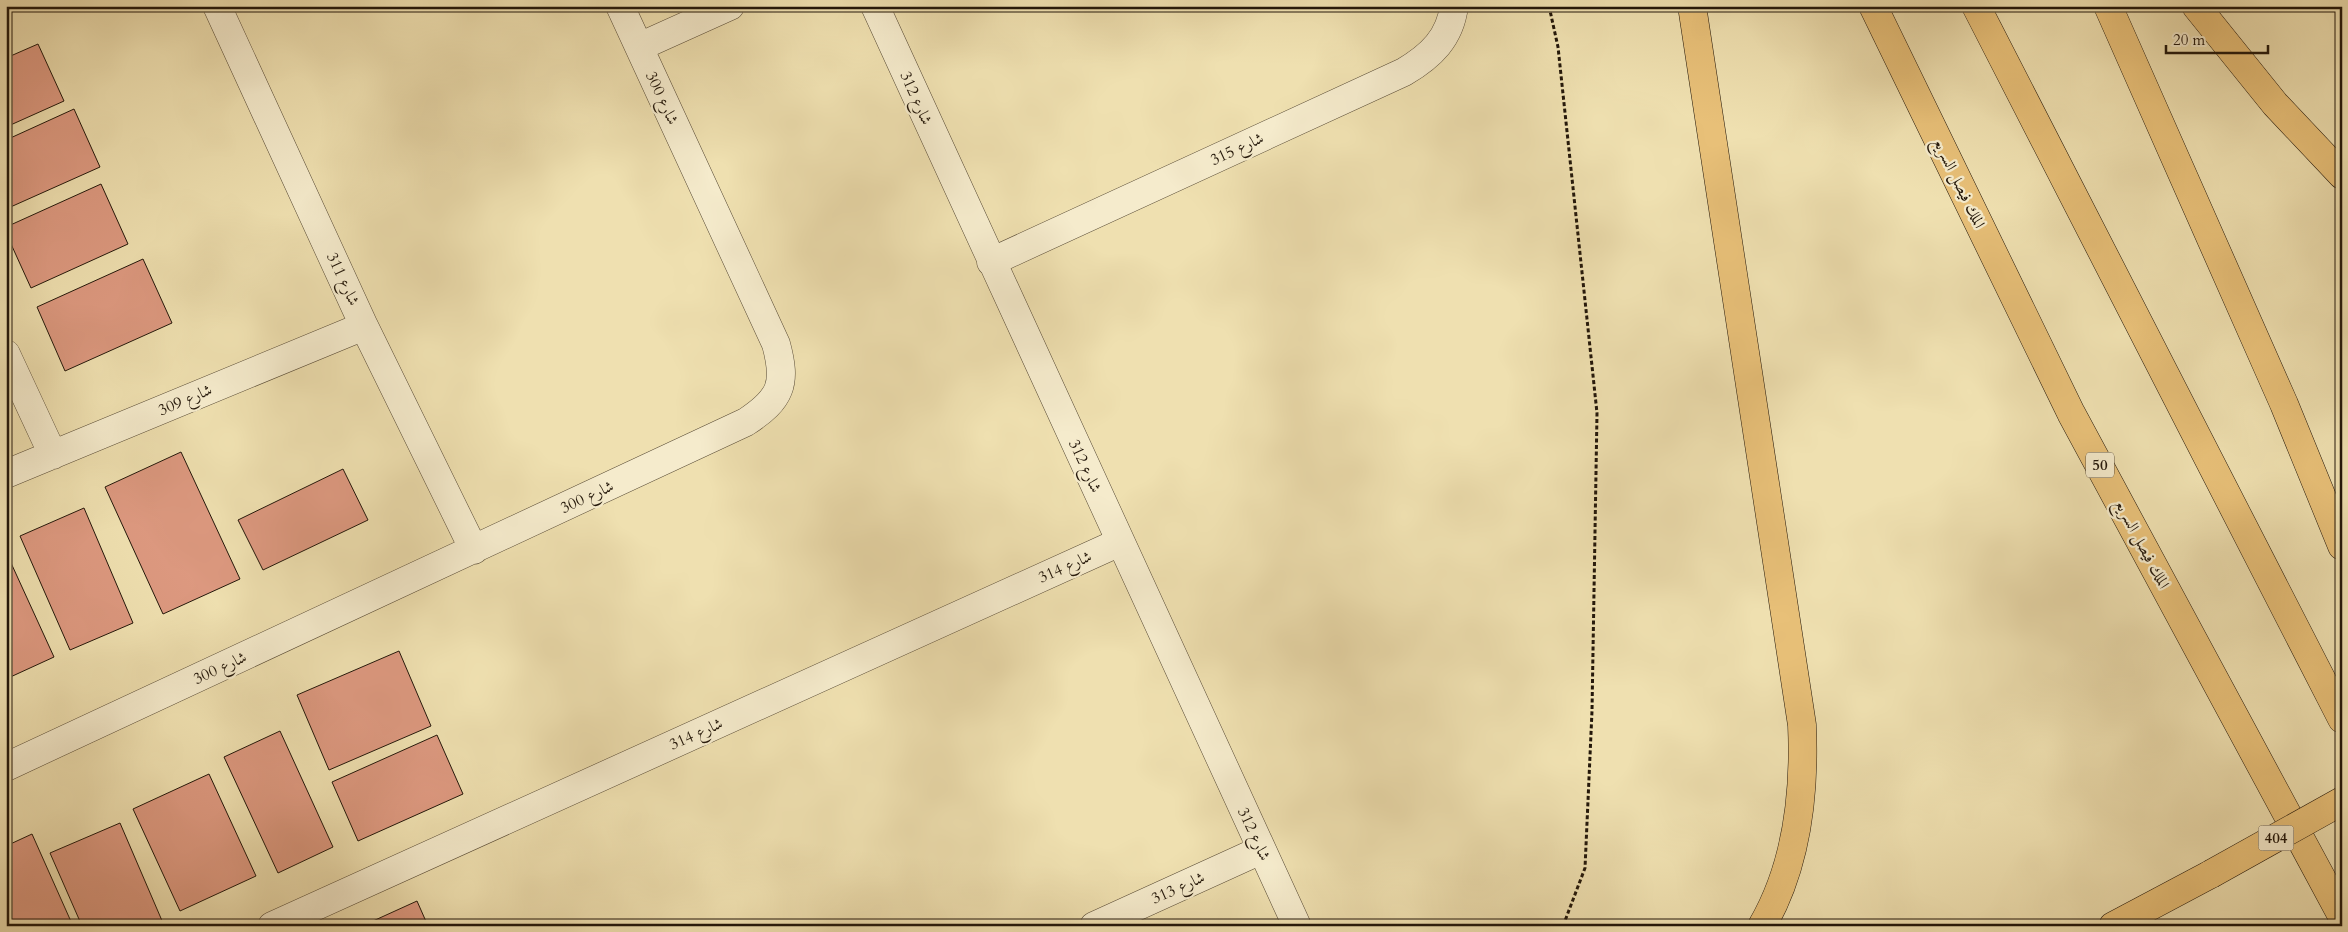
<svg xmlns="http://www.w3.org/2000/svg" width="2348" height="932" viewBox="0 0 2348 932" font-family="Cardo,Amiri,serif">
  <style>
    .building { fill: #dd9980; stroke: #23170a }
    .lines { fill: none; stroke-linecap: round; stroke-linejoin: round }
    .minor-casing { stroke: #564934; stroke-width: 29 }
    .primary-casing { stroke: #23170a; stroke-width: 29 }
    .motorway-casing { stroke: #23170a; stroke-width: 29 }
    .path { stroke: #23170a; stroke-width: 3; stroke-dasharray: 4 2.5; stroke-linecap: butt }
    .minor { stroke: #f5ebcc; stroke-width: 28 }
    .primary { stroke: #e8c078; stroke-width: 28 }
    .motorway { stroke: #e8c078; stroke-width: 28 }
    .primary-bridge-casing { stroke: #23170a; stroke-width: 29; stroke-linecap: butt }
    .primary-bridge { stroke: #e8c078; stroke-width: 28 }
    .labels { text-anchor: middle; dominant-baseline: central; stroke-width: 4.5; stroke-linejoin: round; paint-order: stroke }
    .shield { fill: #f5ebcc; stroke: #625744; stroke-width: 1 }
    .shield-label { font-size: 15px; font-weight: bold; fill: #23170a }
    .street-label { font-size: 16px; fill: #23170a; stroke: #f5ebcc }
  </style>
  <rect width="100%" height="100%" fill="#efe0b0"/>
  <filter id="stains"><feTurbulence type="fractalNoise" baseFrequency=".004" numOctaves="4"/><feColorMatrix values="0 0 0 0 .2 0 0 0 0 .09 0 0 0 0 .02 0 0 0 .5 -.17"/></filter>
  <radialGradient id="worn" r=".72"><stop offset=".6" stop-color="#630" stop-opacity="0"/><stop offset="1" stop-color="#630" stop-opacity=".3"/></radialGradient>
  <path class="building" d="M38,44L64,101L6,127V58Z
    M74,109L100,167L6,209V140Z
    M101,184L128,244L31,288L6,233V227Z
    M143,259L172,323L65,371L37,307Z
    M181,452L240,579L163,614L105,487Z
    M343,469L368,520L263,570L238,520Z
    M84,508L133,623L70,650L20,536Z
    M6,552L54,657L6,679Z
    M399,651L431,726L329,770L297,695Z
    M280,731L333,847L278,873L224,757Z
    M437,735L463,794L358,841L332,782Z
    M209,774L256,876L180,911L133,809Z
    M120,823L163,923L156,926H82L50,853Z
    M32,834L73,926H6V846Z
    M417,901L428,926H362Z"/>
  <g class="lines">
    <defs>
      <path id="minor" d="M217,6L364,326L474,550
        M875,6L1297,926
        M639,47L730,6
        M991,262L1404,72C1431,56 1450,38 1454,6
        M6,354L53,455
        M6,474L364,326
        M6,767L746,422C781,399 787,384 776,344L620,6
        M272,926L1120,542
        M1094,926L1261,850"/>
      <path id="primary" d="M2113,926L2211,874"/>
      <path id="motorway" d="M1692,6L1802,725C1805,793 1797,866 1762,926
        M1873,6L2071,413L2342,916
        M1976,6L2342,719
        M2108,6L2284,404L2342,546
        M2196,6L2275,104L2342,175"/>
    </defs>
    <use href="#minor" class="minor-casing"/>
    <use href="#primary" class="primary-casing"/>
    <use href="#motorway" class="motorway-casing"/>
    <path class="path" d="M1549,6L1558,47L1597,413L1592,711L1585,868L1563,926"/>
    <use href="#minor" class="minor"/>
    <use href="#primary" class="primary"/>
    <use href="#motorway" class="motorway"/>
    <defs>
      <path id="primary-bridge" d="M2211,874L2342,801"/>
    </defs>
    <use href="#primary-bridge" class="primary-bridge-casing"/>
    <use href="#primary-bridge" class="primary-bridge"/>
  </g>
  <g class="labels">
    <g class="shield">
      <rect x="2086" y="452.5" width="28" height="25" rx="4"/>
      <rect x="2258.5" y="825.5" width="35" height="25" rx="4"/>
    </g>
    <g class="shield-label">
      <text x="2100" y="465">50</text>
      <text x="2276" y="838">404</text>
    </g>
    <g class="street-label">
      <text transform="translate(662 98) rotate(65)">شارع 300</text>
      <text transform="translate(916 98) rotate(66)">شارع 312</text>
      <text transform="translate(1237 149) rotate(-25)">شارع 315</text>
      <text transform="translate(1959 183) rotate(64)">الملك فيصل السريع</text>
      <text transform="translate(343 279) rotate(65)">شارع 311</text>
      <text transform="translate(185 400) rotate(-23)">شارع 309</text>
      <text transform="translate(1085 466) rotate(65)">شارع 312</text>
      <text transform="translate(587 497) rotate(-25)">شارع 300</text>
      <text transform="translate(2142 544) rotate(62)">الملك فيصل السريع</text>
      <text transform="translate(1065 567) rotate(-24)">شارع 314</text>
      <text transform="translate(220 668) rotate(-25)">شارع 300</text>
      <text transform="translate(696 734) rotate(-24)">شارع 314</text>
      <text transform="translate(1254 834) rotate(65)">شارع 312</text>
      <text transform="translate(1178 888) rotate(-24)">شارع 313</text>
    </g>
  </g>
  <rect width="2348" height="932" fill="none" stroke="#efe0b0" stroke-width="25"/>
  <rect x="8" y="8" width="2333" height="917" fill="none" stroke="#23170a" stroke-width="2.5"/>
  <rect x="12" y="12" width="2323" height="907" fill="none" stroke="#23170a"/>
  <path d="M2166 45v8h102v-8" fill="none" stroke="#23170a" stroke-width="2.5"/>
  <text x="2173" y="45" font-size="15" fill="#23170a" stroke="#f5ebcc" stroke-width="4" paint-order="stroke">20 m</text>
  <rect width="100%" height="100%" filter="url(#stains)"/>
  <rect width="100%" height="100%" fill="url(#worn)"/>
</svg>
